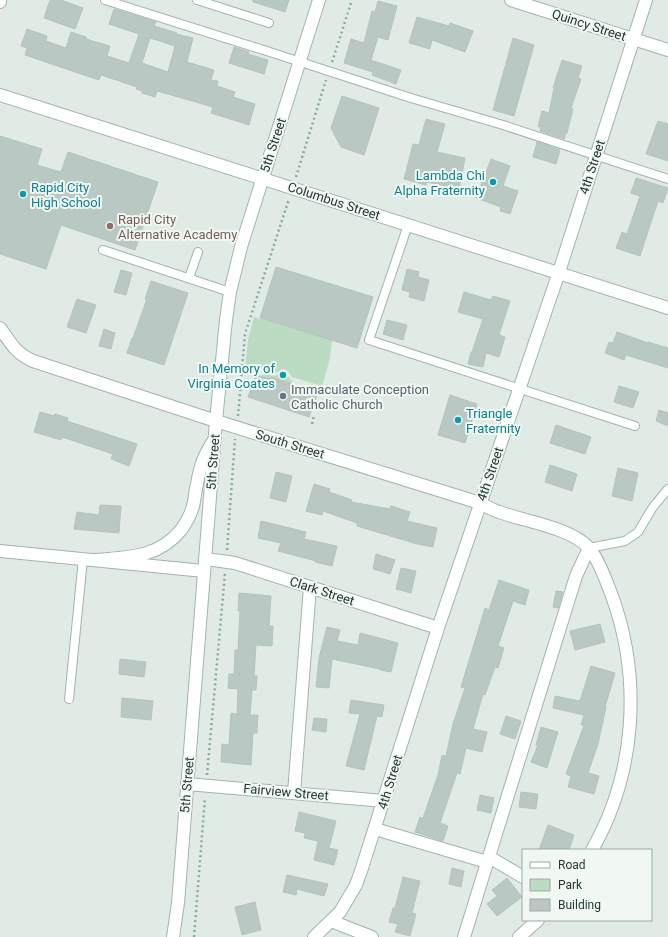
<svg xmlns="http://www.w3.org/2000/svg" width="668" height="937" viewBox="0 0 668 937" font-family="Roboto,sans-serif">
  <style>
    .green { fill: #bbdbc3 }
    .building { fill: #b9c8c2; stroke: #b4c4bd; fill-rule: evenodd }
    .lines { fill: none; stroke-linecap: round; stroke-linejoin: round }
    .lane-casing { stroke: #a4b3ad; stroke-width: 10 }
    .street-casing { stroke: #a4b3ad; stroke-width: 14 }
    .secondary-casing { stroke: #a0b6ae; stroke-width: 14 }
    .path { stroke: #83ad9f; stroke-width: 2.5; stroke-dasharray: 2 3; stroke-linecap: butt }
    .lane { stroke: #fff; stroke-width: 8 }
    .street { stroke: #fff; stroke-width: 12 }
    .secondary { stroke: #fff; stroke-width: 12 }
    .culture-dot { fill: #0f9aa8; stroke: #f1f8f4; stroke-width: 1.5 }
    .education-dot { fill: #8d6e63; stroke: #f1f8f4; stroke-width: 1.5 }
    .worship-dot { fill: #6b7280; stroke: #f1f8f4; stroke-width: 1.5 }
    .labels { text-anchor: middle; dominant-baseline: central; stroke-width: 4; stroke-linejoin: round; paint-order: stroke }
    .street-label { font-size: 13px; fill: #223b34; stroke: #f1f8f4 }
    .culture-label { font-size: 13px; fill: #0d838f; stroke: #f1f8f4; text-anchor: end }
    .education-label { font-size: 13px; fill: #785e54; stroke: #f1f8f4; text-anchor: start }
    .worship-label { font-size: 13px; fill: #5b616d; stroke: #f1f8f4; text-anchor: start }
  </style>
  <rect width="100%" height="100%" fill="#e1ebe6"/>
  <path class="green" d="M254,317L332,340L330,358L322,386L292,377L288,371L284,369C280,370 277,373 272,373C263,371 252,362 245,370L248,340Z
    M283,372L281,374V377H285L284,372L292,381V384L270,377L269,379L260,376L265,374L275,376Z"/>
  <path class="building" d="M50,0H61L83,8L75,29L44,18Z
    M253,0H289L285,12L253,2Z
    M378,1L397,6L388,40L378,37L371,60L401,70L396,84L372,75L373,72L344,63L351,39L364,43L372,11L375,12Z
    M114,9L156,22L154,26L177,33L176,34L193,38L187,62L214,70L211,80L218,81L217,86L235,92L233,97L255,104L249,125L211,113L213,107L157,91L155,97L142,93V91L136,89L137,87L101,75L99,80L81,74L25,55L27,48L21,46L27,29L47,36L46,41L66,48L71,32L86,37V39L110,46L107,56L129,63L139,34L109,24ZM150,38L175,46L168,72L142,63Z
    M417,17L449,26L450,23L473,31L465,52L432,40L430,49L409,43Z
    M513,38L534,45L514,116L493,110Z
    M234,47L249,52L248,54L268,60L264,74L229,63Z
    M562,60L582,66L578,78L581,79L571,108L573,109L567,133H566L564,139L540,131L541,127H538L542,111L549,113L554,88H553Z
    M342,96L379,108L364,155L341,147L331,128Z
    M426,119L445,124L437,152L465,158L459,189L427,182L426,185L404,179L413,144L419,145Z
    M658,121L668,124V161L646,154Z
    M0,136L42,149L37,165L61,172L68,152L158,182L135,250L61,225L46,269L0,254Z
    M537,142L560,150L556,164L533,157Z
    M491,159L510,166L503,186L518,191L510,214L500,211L501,207L476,198Z
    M636,178L668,188L663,203L658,201L640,256L616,248L622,232L627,234L640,196L631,193Z
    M276,267L373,297L357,348L260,318Z
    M407,269L419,272L418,277L429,280L424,301L409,297L410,292L402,290Z
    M121,270L132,273L126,295L114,292Z
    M151,281L188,293L164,365L127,353L132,338H133L147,299H145Z
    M464,292L491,300L493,296L510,301L499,335L505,337L499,357L486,353L483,367L468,364L471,352H472L483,319L458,312Z
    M77,299L96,305L86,333L67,327Z
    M387,320L407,325L403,340L383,334Z
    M104,329L115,333L111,349L99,346Z
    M617,332L648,343V342L668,348V368L626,355L624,360L605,353L609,342L613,343Z
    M256,375L269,379L270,377L292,384L291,386L317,395L309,417L248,397Z
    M619,386L639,392L633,408L614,402Z
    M450,395L477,404L465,443L438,435Z
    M659,410L668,413V426L656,421Z
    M40,412L54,416L55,414L68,418L67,421L137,444L129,466L111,459L113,454L62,437L61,440L34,432Z
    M556,425L591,437L585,454L550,443Z
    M550,465L577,474L572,491L545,482Z
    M618,468L638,473L632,501L612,496Z
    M276,472L292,476L286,502L270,498Z
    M314,484L330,489L329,492L352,500L351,502L390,509L391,506L410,512L407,521L437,528L433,547L417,544L357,526V523L323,511L322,515L306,511Z
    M100,505L121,506L119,533L74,529L77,512L99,515Z
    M261,521L306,532L304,539L337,546L332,566L315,562L316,561L278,551L281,543L258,538Z
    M376,554L395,560L390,574L373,569Z
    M401,568L416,571L411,593L396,589Z
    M499,580L529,590L525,605L513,601L498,646L504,648L498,668L495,667L485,695L483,694L473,729L487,732L482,752L466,748L460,774L457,773L440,823L448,826L443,841L415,832L420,817L423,818L438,775L442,755L446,756L453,724L465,688L461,687L485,608L489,610Z
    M556,591L563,592L558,608L553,607Z
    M239,593L271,596L269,626H273L272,646L256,645L254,676H257L256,690H252L250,715H258L257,733H253L251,765L221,762L222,744L229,745L231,713L237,714L238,689L228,688L229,674H234L235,650H238L240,611H238Z
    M600,624L605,642L575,650L570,631Z
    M327,627L340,630L337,641L358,645L360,633L398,643L391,672L380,670V669L332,659L329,688L316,687L319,658Z
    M120,659L146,662L144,677L119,674Z
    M591,666L615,673L605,707H606L598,744L588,773L599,776L594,794L568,787L571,776L566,774L584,725H581L584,715L553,708L555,696L580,701Z
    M122,698L153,701L151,720L121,717Z
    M351,700L384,705L382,717L377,716L364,770L346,766L360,714L349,713Z
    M506,716L521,721L515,739L500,734Z
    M314,718L327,719L326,732L312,730Z
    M541,727L558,732L547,768L531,762L538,745H536Z
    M521,792L538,794L536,809L519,807Z
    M480,795L494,798L491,813L477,810Z
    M299,812L336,821L329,848L338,850L334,865L314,860L318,841L304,838L305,833L295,831Z
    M548,825L574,835L569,850H539Z
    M452,868L464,871L461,887L449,884Z
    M287,875L328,884L324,896L297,889L296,895L283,892Z
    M403,877L420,881L412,913L416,914L410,936L395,932L398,924L389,922L393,908H395Z
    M507,878L522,897L497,916L487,904L497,896L492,890Z
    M255,902L261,930L242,935L235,907Z"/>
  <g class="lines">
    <defs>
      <path id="lane" d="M105,0L276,54L411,98L503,125L668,179
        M197,0L269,23
        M408,225L369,340L635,426
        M103,250L230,292
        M189,278L198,252
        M589,548L625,541L638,532L653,507L668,489
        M69,699L83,559"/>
      <path id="street" d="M511,0L668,50
        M0,2V0
        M0,95L668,308
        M0,328C11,343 15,353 33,361L216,421L480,503C486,506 493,510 499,512C524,521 571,528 588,547C598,557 607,583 612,596C642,679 636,773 592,850
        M0,551L204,571
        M206,559L235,563L438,628
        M187,784L384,801
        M294,793L310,587
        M375,829L487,862
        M489,857L523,877
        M331,921L372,937
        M314,937L340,912L356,885L362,868L438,628L559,272L646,0
        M464,937L576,576L589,548
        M519,937L538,920"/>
      <path id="secondary" d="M95,560C129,557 158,558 181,530C186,523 191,514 193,506C195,499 195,491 197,484C200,466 204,455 214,440
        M173,937L178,903L216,421L226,320L230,292L241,247L319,0"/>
    </defs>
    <use href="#lane" class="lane-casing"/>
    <use href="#street" class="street-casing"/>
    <use href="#secondary" class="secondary-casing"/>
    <path class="path" d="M332,62L352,0
      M296,177L326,80
      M283,374L281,375L282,377L285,375L283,374L284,371
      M238,416L245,334L289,199
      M312,424L314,415
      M227,550L235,439
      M207,775L225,573
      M194,937L205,798"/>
    <use href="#lane" class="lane"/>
    <use href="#street" class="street"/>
    <use href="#secondary" class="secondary"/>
  </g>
  <g class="culture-dot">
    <circle cx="493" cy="182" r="4"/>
    <circle cx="23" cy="194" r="4"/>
    <circle cx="283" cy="375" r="4"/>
    <circle cx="458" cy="420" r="4"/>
  </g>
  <circle class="education-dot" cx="110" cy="226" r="4"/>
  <circle class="worship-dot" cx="283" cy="396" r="4"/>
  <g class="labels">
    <g class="street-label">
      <text transform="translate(589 25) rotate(18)">Quincy Street</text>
      <text transform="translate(273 145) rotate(-72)">5th Street</text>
      <text transform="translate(592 167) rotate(-72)">4th Street</text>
      <text transform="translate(334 201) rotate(18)">Columbus Street</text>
      <text transform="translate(290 444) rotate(17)">South Street</text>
      <text transform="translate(213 462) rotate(-86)">5th Street</text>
      <text transform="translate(490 474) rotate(-71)">4th Street</text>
      <text transform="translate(322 591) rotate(18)">Clark Street</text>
      <text transform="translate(390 782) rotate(-73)">4th Street</text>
      <text transform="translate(187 785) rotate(-85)">5th Street</text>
      <text transform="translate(286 792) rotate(5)">Fairview Street</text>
    </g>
    <g class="culture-label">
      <text x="485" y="175">Lambda Chi<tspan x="485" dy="15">Alpha Fraternity</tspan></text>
      <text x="31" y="187" text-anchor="start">Rapid City<tspan x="31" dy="15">High School</tspan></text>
      <text x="275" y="368">In Memory of<tspan x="275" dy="15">Virginia Coates</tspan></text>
      <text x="466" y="413" text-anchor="start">Triangle<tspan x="466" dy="15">Fraternity</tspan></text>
    </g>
    <g class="education-label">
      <text x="118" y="219">Rapid City<tspan x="118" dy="15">Alternative Academy</tspan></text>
    </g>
    <g class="worship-label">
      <text x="291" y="389">Immaculate Conception<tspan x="291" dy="15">Catholic Church</tspan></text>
    </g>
  </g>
  <rect x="522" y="849" width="130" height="72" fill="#f1f8f4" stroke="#9eaca7"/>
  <rect x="530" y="862" width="20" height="6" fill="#ffffff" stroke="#9eaca7"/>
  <text x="558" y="869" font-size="12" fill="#223b34">Road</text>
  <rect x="530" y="879" width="20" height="12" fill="#bbdbc3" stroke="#9eaca7"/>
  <text x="558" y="889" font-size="12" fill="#223b34">Park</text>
  <rect x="530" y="899" width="20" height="12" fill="#b9c8c2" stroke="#9eaca7"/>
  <text x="558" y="909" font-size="12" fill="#223b34">Building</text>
</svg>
